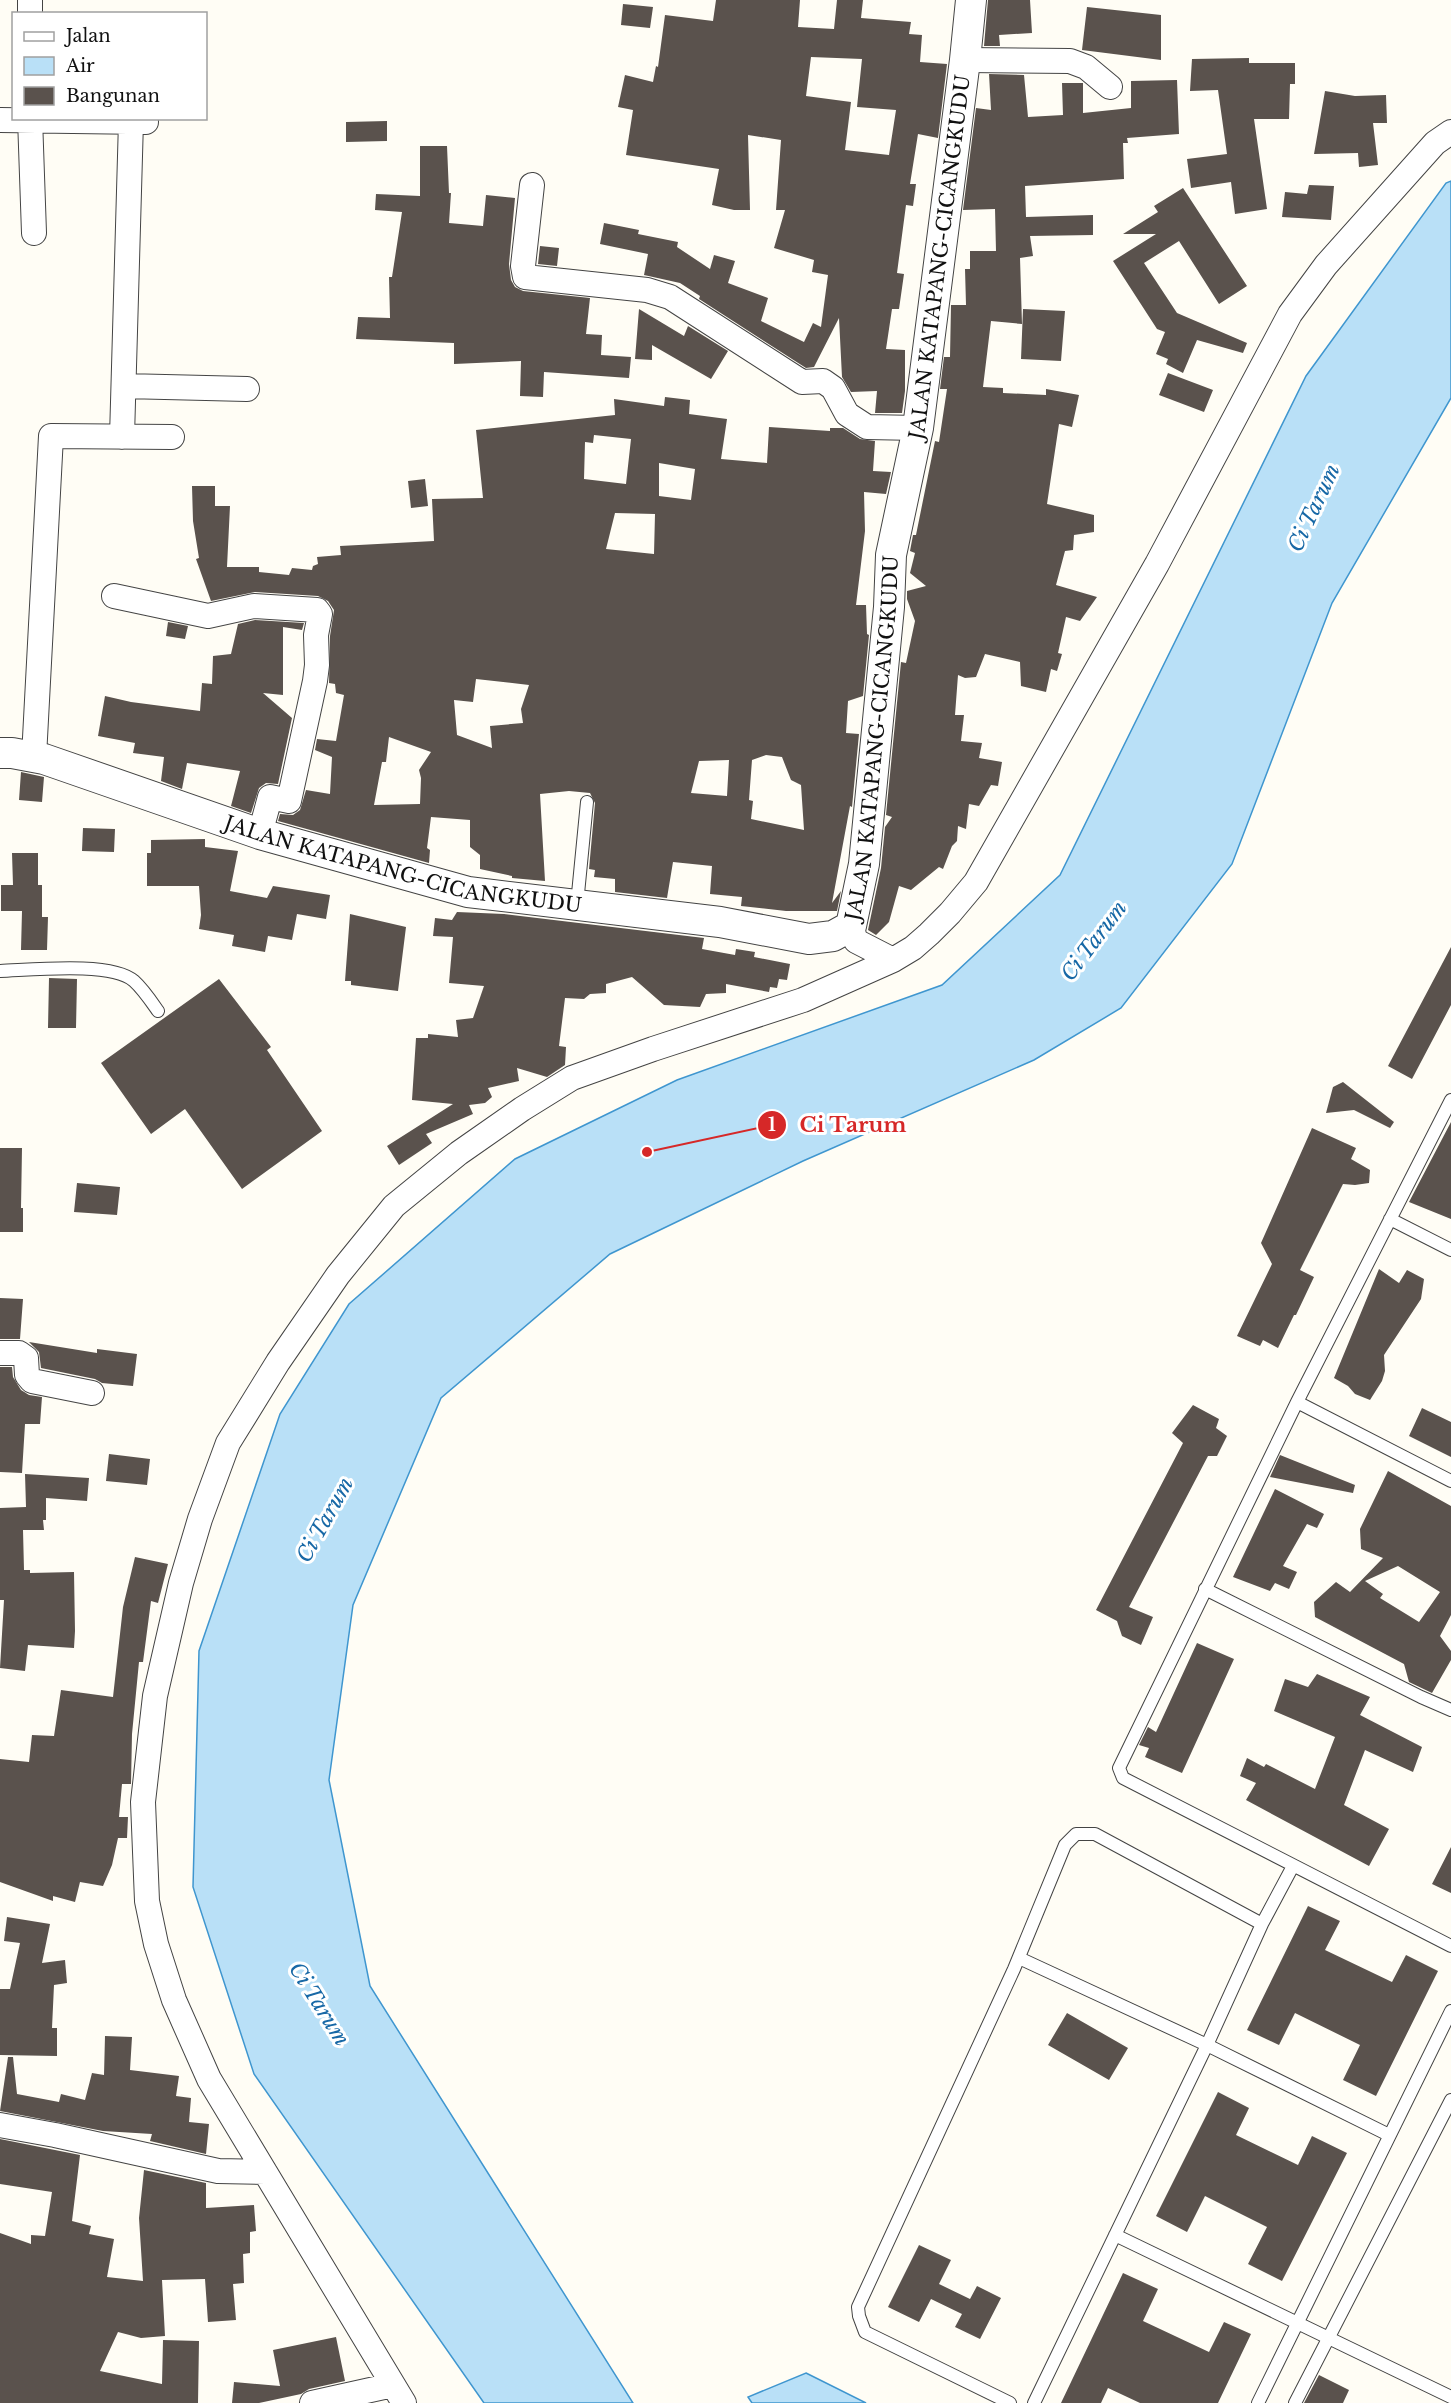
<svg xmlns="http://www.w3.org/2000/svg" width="1451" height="2403" viewBox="0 0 1451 2403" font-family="'Libre Baskerville',serif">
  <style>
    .water { fill: #b9e0f7; stroke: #3f96cf; stroke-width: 1.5 }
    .building { fill: #5a524d; fill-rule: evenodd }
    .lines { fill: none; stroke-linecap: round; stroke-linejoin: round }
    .service-casing { stroke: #444; stroke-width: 14 }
    .minor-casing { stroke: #444; stroke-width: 26 }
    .tertiary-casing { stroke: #444; stroke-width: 32 }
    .service { stroke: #fff; stroke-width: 12 }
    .minor { stroke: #fff; stroke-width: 24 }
    .tertiary { stroke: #fff; stroke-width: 30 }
    .labels { text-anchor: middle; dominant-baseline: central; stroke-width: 6; stroke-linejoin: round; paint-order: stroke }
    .street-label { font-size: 20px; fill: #111; stroke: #fff }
    .water-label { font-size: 21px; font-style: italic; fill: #1768a6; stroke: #fff }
    .leader { fill: none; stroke: #d62828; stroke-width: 2 }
    .callout-dot { fill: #d62828; stroke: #fff; stroke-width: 2 }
    .mark-label { font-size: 18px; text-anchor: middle; font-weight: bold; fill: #fff }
    .callout-label { font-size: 21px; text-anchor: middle; font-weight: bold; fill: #d62828; stroke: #fff; stroke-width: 6; stroke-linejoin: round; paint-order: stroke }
  </style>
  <rect width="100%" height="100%" fill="#fffdf5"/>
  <path class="water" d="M1451,181V398L1332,603L1232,864L1121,1008L1034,1060L803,1161L610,1254L441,1398L353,1605L329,1780L370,1986L633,2403H484L254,2074L193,1887L199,1651L280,1414L349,1304L515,1159L677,1080L942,985L1060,875L1306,376L1446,183Z
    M806,2373L866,2403H752L748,2397Z"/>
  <path class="building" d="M716,0H800L798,27L834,29L837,0H863L861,18L911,22L909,34L922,35L920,62L947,64L938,138L918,134L910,184H916L913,206L906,205L897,273L904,274L899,309H892L886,349L905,350V391L902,413H875L877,391L851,392L842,377L839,318L814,367L806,368L699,299L700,296L680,283L644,275L648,254L600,244L604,223L639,230L638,234L678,242L677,247L710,269L714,255L735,261L728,283L768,298L761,321L804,342L813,323L821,327L828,275L812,272L814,260L774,248L785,210H776L781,140L748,135L750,210H734L712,205L719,169L626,155L633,110L618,107L625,75L653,82L656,66L658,67L665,15L713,21ZM811,57L862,59L857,107L896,110L889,155L845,150L851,102L806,96Z
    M988,0H1030L1032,33L999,35L1000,46H984Z
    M623,4L653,7L650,28L621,25Z
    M1087,7L1161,15V60L1082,50Z
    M1249,58V63H1295V84H1290L1289,119H1254L1267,209L1235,214L1231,182L1191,188L1187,159L1227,154L1218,90L1190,91L1192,59Z
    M989,74L1024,75L1028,117L1063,115L1062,83H1083V113L1131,108V81L1177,80L1179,134L1127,138L1128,143H1123L1124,179L1025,186L1026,217L1093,215V235L1030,236L1033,256L1020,258L1022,324L991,321L983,387L1003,388V393L1046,395V389L1079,395L1072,427L1059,424L1047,504L1094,515V532L1074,535L1073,550L1065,551L1056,585L1097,597L1080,621L1066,617L1058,653L1062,654L1057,671L1051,669L1046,692L1021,686L1020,662L985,654L976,677L965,678L958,675L955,715H964L961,741L982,743L979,758L1002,762L998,786L991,785L979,806L969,804L966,829L958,826L957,841L952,846L943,869L939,867L911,890L899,886L889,922L876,935L868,930L881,868L885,827L892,817L886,815L901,662L906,663L915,621L907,599V591L926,586L910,573L915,553L910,551L913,535H916L935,441L939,442L947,389H940L944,357H950L951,305H966L965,269H970V251H996L995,209L963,210L976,108L991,110Z
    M1325,91L1355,96L1386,95L1387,123H1373L1378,165L1359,167L1358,153L1314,154Z
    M387,121V141L346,142V122Z
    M420,146H447L449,193H451L449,223L483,226L486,195L515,198L509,264L511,280L515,287L523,291L590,298L586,334L602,335L601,355L631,357L629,378L544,372L543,397L520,396L521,361L454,364V343L356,339L358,317L390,318L389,277H392L402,212L375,210L376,194L420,196Z
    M1309,185L1334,186L1331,220L1282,217L1285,192L1307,194Z
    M1183,188L1247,286L1219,304L1179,241L1144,263L1177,313L1247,343L1243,353L1197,340L1183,373L1166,364L1168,359L1156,354L1165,332L1157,329L1113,261L1156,234H1123L1158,212L1154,206Z
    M540,246L559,248L557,266L538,264Z
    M639,309L684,336L688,326L728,351L711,379L652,345V360L635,359Z
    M1023,309L1065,311L1061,361L1021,359Z
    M1168,373L1213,390L1204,412L1159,395Z
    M665,397L690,400L689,414L727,419L721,459L767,463L769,427L830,431V428H843L860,439L875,441L873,471L891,472L886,494L864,492L865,531L856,605H866L867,634L869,635L863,696L848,701L846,733L859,734L852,807L850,806L832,903L841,891L837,911H786L741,906L742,897L710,894L712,866L673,862L667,898L615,892V879L594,877L595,870L589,869L595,803L590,793L569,791L540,794L545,881L512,878V876L480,869V855L470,847V820L431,817L427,848L430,850L429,863L278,821L280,814L293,815L300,810L306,790L330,794L332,757L315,750L317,739L336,741L344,695L336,693L335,684L329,683L330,636L334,610L328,601L318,596L255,592L211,601L196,559L199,558L193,521L192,486H215V506H230L227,567H259V572L289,575L292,568L312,570L313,566L318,564L317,557L341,555L340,546L434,541L432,499L483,498L476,430L615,415L614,399L664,406ZM594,435L631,439L626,484L584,479L585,442L593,443ZM659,463L695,469L691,500L659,496ZM615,513L655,514L654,554L606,549ZM476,679L529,685L521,709L523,723L490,726L492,748L457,735L454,700L473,702ZM389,737L431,752L419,770L421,778L420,804L374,805L382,762H386ZM766,755L782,757L791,780L801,785L804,830L751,819L753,801L749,800L752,760ZM729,760L727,796L691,793L699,761Z
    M425,479L428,506L411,508L408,481Z
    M255,620L304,623L302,630L283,627V695L263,693L292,718L278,784L266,783L259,788L251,813L231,806L240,771L187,763L182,789L161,781L164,757L133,753L135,743L98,736L105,696L131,702L200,711L202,683L212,684L213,656L231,654L238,624Z
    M168,622L188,626L185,639L166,636Z
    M21,772L44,777L42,802L19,800Z
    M83,828L115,829L114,852L82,851Z
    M205,839V847L238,851L230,891L267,898L273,886L330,895L326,919L297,914L292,940L268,936L265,952L232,946L234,935L199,929L201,915L199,886H147V853H151V840Z
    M12,853H38V885H42V917H48L47,950H21L22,911H1V885H13Z
    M457,912L504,914L704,938L702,949L735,955L736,949L755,952L754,957L790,964L787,980L779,979L777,988L770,987L769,992L726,984V993L706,994L700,1007L664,1005L632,977L606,984V993L590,994L584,999L565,998L559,1046L566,1047L565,1065L547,1077L517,1068L519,1081L488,1088L492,1097L485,1103L469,1105L473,1114L426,1134L432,1143L399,1165L387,1146L453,1104L412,1100L416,1038H428V1034L458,1037L456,1020L473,1018L484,986L449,983L453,937L433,936L435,918L452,920Z
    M350,914L406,927L398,991L351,985V981H345Z
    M1451,947V1005L1412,1079L1388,1066Z
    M49,978L77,979L76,1028H48Z
    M219,979L271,1047L267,1050L322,1131L242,1189L185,1109L151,1134L101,1063Z
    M1343,1082L1394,1122L1390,1128L1354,1110L1326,1113L1333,1087Z
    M1451,1122V1219L1409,1202Z
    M1312,1128L1356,1148L1351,1159L1370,1170L1369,1183L1355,1185L1343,1184L1300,1270L1314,1277L1296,1315H1294L1278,1348L1263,1340L1260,1346L1237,1336L1272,1264L1261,1243Z
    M0,1148H22L21,1208H23V1232H0Z
    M77,1183L120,1187L117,1215L74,1212Z
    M1379,1269L1399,1283L1407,1270L1424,1279L1421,1299L1384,1355L1385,1371L1382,1381L1370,1400L1355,1394L1348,1386L1334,1378Z
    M0,1298L23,1299L20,1339H0Z
    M29,1342L97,1353V1349L137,1354L133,1386L102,1383L95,1379L41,1368L39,1352Z
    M0,1367H12L13,1377L21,1390L29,1395L42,1397L40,1424H25L22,1473L0,1472Z
    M1193,1405L1219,1419L1216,1428L1227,1436L1217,1456H1208L1129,1607L1153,1617L1141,1645L1122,1636L1117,1621L1096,1610L1183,1443L1172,1433Z
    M1422,1408L1451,1422V1457L1409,1436Z
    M109,1454L150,1459L147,1485L106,1481Z
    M1280,1455L1355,1485L1353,1493L1270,1477Z
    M1388,1471L1451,1506V1615L1440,1636L1451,1651V1660L1432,1693L1409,1682L1404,1664L1315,1617L1314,1602L1336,1582L1350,1592L1383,1558L1361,1549L1360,1529ZM1398,1566L1440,1592L1419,1622L1380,1598L1383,1594L1365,1581Z
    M25,1474L89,1478L87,1501L46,1498V1520H43L44,1530H23L24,1570H30V1573L74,1572L75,1631L74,1648L28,1645L25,1671L0,1668L4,1600H0V1508L26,1507Z
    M1275,1489L1324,1514L1317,1528L1307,1524L1283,1566L1297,1572L1289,1589L1275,1583L1270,1591L1233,1577Z
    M135,1557L168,1564L158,1603L151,1601L143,1662H139L132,1734L131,1784H122L119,1817H128L127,1838H118L112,1865L103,1886L80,1882L75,1902L53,1896V1901L0,1882V1759L29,1762L32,1735L54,1736L61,1690L113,1697L123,1607Z
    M1197,1643L1234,1659L1182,1773L1145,1757L1149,1748L1139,1745L1148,1727L1156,1732Z
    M1317,1674L1370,1697L1360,1715L1422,1747L1413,1772L1365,1750L1344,1805L1389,1829L1369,1866L1246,1800L1256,1783L1240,1776L1247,1758L1264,1767L1266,1764L1315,1789L1335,1737L1274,1711L1285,1679L1308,1687Z
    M1451,1847V1893L1432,1884Z
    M1308,1906L1340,1921L1325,1950L1392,1982L1406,1955L1438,1971L1376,2096L1343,2080L1360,2045L1295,2013L1279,2045L1247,2030Z
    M7,1917L50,1924L42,1963L65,1960L67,1983L54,1985L52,2028H57V2056L0,2055V1989H10L20,1943L4,1941Z
    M1067,2013L1128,2048L1109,2080L1048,2045Z
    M105,2036L132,2037L130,2070L179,2076L176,2096L191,2098L189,2122L209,2124L206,2154L150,2141L152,2134L103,2131L0,2111L8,2057H13L17,2094L59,2102L61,2094L85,2100L92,2073L104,2075Z
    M1218,2092L1249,2108L1236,2135L1298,2165L1312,2136L1347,2153L1282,2281L1248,2264L1267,2227L1205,2196L1187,2232L1156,2216Z
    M0,2139L80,2155L72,2221L91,2226L89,2234L114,2239L107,2277L143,2281L139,2218L144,2170L206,2183V2208L254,2205L256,2231L250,2232V2253L243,2254L244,2283L233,2284L236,2320L208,2322L205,2279L162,2280L165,2336L141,2338L118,2332L100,2371L162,2384L163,2340L199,2341L198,2403H0V2233L31,2244V2235L45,2236L52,2192L0,2184Z
    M919,2245L951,2260L939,2284L970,2299L977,2286L1001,2298L980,2339L955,2327L962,2314L931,2299L919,2322L888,2307Z
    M1123,2273L1158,2289L1143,2321L1209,2352L1224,2322L1251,2334L1218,2403H1140L1108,2388L1101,2403H1061Z
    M336,2337L345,2381L309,2389L301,2394L259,2403H232L234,2382L280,2386L273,2350Z
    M1319,2375L1349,2390L1343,2403H1304Z"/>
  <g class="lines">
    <defs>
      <path id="service" d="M577,904L587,802
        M0,971C30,970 112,961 134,981C143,989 151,1001 158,1011
        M1451,1100L1297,1402L1119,1768L1123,1778L1451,1946
        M1390,1219L1451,1250
        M1297,1402L1451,1481
        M1205,1589L1421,1697L1451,1710
        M1019,1958L1207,2045L1389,2135
        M1115,2235L1451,2397
        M1010,2403L865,2332L859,2316L858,2307L1014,1969L1065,1845L1076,1834H1095L1262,1924
        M1034,2403L1207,2045L1262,1924L1293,1866
        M1258,2403L1451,2011
        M1295,2403L1451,2100"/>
      <path id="minor" d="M30,14V0
        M965,60L1070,61L1086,67L1110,87
        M30,118L34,233
        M0,120L146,122
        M532,185L523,266L525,277L647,290L670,297L802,382L823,381L833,388L847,414L867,427L918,428
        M124,386L247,389
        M122,437L131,121
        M114,596L208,616L254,606L317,610L320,614L316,635L317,665L315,681L289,801L270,797L260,834
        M34,757L51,436L172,437
        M851,926L856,941L893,960
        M0,1353H19L26,1358L27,1375L32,1381L92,1393
        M0,2125L55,2135L218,2171L265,2172
        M312,2403L393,2385
        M404,2403L209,2079L174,2000L156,1944L147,1901L143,1802L155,1696L181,1583L200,1519L228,1443L278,1362L338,1275L394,1206L459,1153L522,1109L572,1078L653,1049L803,1000L893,960L913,948L929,934L950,913L976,882L1157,564L1290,314L1326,265L1435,143L1451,132"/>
      <g id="tertiary">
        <path id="s1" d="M0,753H12L44,759L260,834L468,892L720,922L809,939L833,936L851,926L864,864L889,607L891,555L918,428L965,60L971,0"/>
      </g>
    </defs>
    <use href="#service" class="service-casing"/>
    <use href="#minor" class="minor-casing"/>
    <use href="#tertiary" class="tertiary-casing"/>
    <use href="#service" class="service"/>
    <use href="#minor" class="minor"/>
    <use href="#tertiary" class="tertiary"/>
  </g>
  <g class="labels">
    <g class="street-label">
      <text stroke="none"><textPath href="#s1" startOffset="1554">JALAN KATAPANG-CICANGKUDU</textPath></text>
      <text stroke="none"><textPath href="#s1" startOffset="1068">JALAN KATAPANG-CICANGKUDU</textPath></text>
      <text stroke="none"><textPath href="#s1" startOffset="420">JALAN KATAPANG-CICANGKUDU</textPath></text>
    </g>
    <g class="water-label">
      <text transform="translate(1314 508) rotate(-65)">Ci Tarum</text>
      <text transform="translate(1094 941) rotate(-53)">Ci Tarum</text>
      <text transform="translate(325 1520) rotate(-61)">Ci Tarum</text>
      <text transform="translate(319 2004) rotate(58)">Ci Tarum</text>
    </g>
  </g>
  <path class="leader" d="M647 1152L772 1125"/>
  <g class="callout-dot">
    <circle cx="647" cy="1152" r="6"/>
    <circle cx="772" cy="1125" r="15"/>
  </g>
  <g class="mark-label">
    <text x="772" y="1131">1</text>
  </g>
  <g class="callout-label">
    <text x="853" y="1132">Ci Tarum</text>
  </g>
  <rect x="12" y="12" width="195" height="108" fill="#ffffff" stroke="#a0a0a0" stroke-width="1.5"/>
  <rect x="24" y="32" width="30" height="9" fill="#ffffff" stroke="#a0a0a0" stroke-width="1.5"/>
  <text x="66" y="42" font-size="18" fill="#111111">Jalan</text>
  <rect x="24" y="57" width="30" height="18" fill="#b9e0f7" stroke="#a0a0a0" stroke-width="1.5"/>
  <text x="66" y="72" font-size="18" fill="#111111">Air</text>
  <rect x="24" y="87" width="30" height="18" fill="#5a524d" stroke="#a0a0a0" stroke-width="1.5"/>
  <text x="66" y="102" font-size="18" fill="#111111">Bangunan</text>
</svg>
